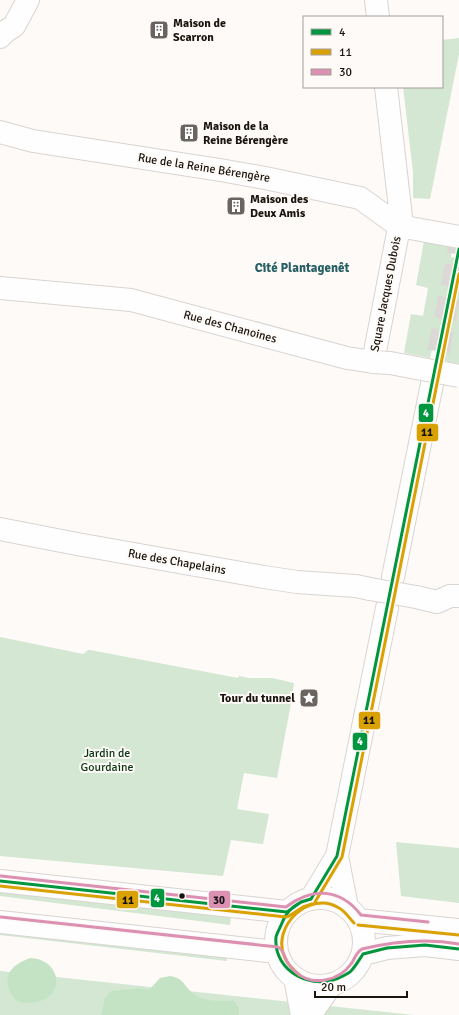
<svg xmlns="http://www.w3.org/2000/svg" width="459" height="1015" viewBox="0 0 459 1015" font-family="Signika,sans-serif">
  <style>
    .green { fill: #d3e7d2 }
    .forest { fill: #c4e3c5 }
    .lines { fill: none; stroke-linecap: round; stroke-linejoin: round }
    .major-tunnel { stroke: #dbd8d5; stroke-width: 22; stroke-dasharray: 22 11; stroke-linecap: butt }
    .minor-casing { stroke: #d9d4d0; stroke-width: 24 }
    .major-casing { stroke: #d9d4d0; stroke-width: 24 }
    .minor { stroke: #fffefe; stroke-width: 22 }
    .major { stroke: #fffefe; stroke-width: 22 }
    .minor-bridge-casing { stroke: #d9d4d0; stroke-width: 24; stroke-linecap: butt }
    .minor-bridge { stroke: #fffefe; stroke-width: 22 }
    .bus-1-casing { stroke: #fefaf7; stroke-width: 6 }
    .bus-2-casing { stroke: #fefaf7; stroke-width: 6 }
    .bus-3-casing { stroke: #fefaf7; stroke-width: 6 }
    .bus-1 { stroke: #009640; stroke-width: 3 }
    .bus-2 { stroke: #d9a102; stroke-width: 3 }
    .bus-3 { stroke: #dc91b3; stroke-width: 3 }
    .bus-dot { fill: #1a140e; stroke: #fefaf7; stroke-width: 1.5 }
    .labels { text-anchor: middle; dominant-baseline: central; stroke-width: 4; stroke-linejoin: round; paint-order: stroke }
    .poi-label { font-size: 12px; font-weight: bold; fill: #1a140e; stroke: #fefaf7; text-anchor: start }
    .street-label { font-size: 12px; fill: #1a140e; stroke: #fefaf7 }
    .park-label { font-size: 12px; fill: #0a3513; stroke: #fefaf7 }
    .neighbourhood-label { font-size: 13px; font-weight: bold; fill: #255f64; stroke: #fefaf7 }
    .line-badge { stroke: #fefaf7; stroke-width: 1.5 }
    .badge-label { font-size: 11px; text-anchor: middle; font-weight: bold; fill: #fff }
    .pale-badge-label { font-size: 11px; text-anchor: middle; font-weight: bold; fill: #111 }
  </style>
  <rect width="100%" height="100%" fill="#fdfaf8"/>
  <path class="green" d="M459,38V54L430,199L413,198V172L403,87H442V40Z
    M424,241L452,246L451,257L459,258V364L444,361L445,352L432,349L430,358L404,353L411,314L423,316L428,288L416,285Z
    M0,637L83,654L88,650H90L238,678L239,676L249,678H272L294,683L292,698L277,778L244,773L237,809L269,814L263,844L231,840L223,876L0,856Z
    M396,842L459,848V903L401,896Z
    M0,888L231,916L230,925L0,896Z
    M0,928L227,954V961L0,935Z
    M0,971L414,1015H0Z"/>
  <path class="forest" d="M30,958C63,959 68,1002 28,1003C23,1003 17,1002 14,998C0,978 10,965 30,958Z
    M170,976C186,979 182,985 194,994C205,1003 221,1000 234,1001L239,1008V1015H101L105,998L111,991L140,988L149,990L160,978Z"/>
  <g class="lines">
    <path class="major-tunnel" d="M432,384L459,249"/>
    <defs>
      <path id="minor" d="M376,0L378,17
        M0,37L6,31L14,26L28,0
        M0,132L33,141L220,170L265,178L360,198L399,226L459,237
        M0,288L131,300L347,358L373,362L401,217L386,87
        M0,529L77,544L264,577L297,582L356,586L370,589
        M416,597L437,602L450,596H459"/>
      <path id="major" d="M393,577L432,384
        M337,856L347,907
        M0,881L287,912
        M276 942a44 44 0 1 1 88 0a44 44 0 1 1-88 0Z
        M311,899L337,856L387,608
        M358,920L459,930
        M0,922L277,952
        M363,954L387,948L425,945L459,949
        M295,978L302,1015
        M310,1015L332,984"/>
    </defs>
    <use href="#minor" class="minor-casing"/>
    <use href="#major" class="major-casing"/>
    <use href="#minor" class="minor"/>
    <use href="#major" class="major"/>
    <defs>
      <path id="minor-bridge" d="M373,362L390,363L459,376
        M370,589L416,597"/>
    </defs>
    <use href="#minor-bridge" class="minor-bridge-casing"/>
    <use href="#minor-bridge" class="minor-bridge"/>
    <defs>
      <path id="bus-1" d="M0,881L287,912L301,902L311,899
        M311,899L337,856L459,249
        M311,899C297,902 287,910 282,923C280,928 277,933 276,937C273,973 314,992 343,976C345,975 349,973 351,971C355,967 359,960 363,954
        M363,954L387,948L425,945L459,949"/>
      <path id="bus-2" d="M0,886L286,917L289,916L303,907L312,904
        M315,902L342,857L459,274
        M358,925L459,935
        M299,975C294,970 287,964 285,958C270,927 310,889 339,908C345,911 350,919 354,923"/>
      <path id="bus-3" d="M1,876L286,907C312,887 340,888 361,915L428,922
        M1,917L278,947C284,950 284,957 288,963C290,966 293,970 296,972C312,987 339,981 351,964C355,959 356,952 362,949C395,941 426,938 459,944"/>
    </defs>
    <use href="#bus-1" class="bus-1-casing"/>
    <use href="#bus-2" class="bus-2-casing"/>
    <use href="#bus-3" class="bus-3-casing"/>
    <use href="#bus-1" class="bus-1"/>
    <use href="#bus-2" class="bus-2"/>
    <use href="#bus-3" class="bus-3"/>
  </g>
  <defs>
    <symbol id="building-square" viewBox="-11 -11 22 22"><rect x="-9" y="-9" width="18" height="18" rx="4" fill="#696460" stroke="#fefaf7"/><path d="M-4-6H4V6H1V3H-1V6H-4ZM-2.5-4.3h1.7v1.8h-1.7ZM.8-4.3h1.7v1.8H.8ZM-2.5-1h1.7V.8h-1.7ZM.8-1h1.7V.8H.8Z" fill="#fff"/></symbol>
    <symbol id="sight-square" viewBox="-11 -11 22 22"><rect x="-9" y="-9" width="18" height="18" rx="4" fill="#696460" stroke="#fefaf7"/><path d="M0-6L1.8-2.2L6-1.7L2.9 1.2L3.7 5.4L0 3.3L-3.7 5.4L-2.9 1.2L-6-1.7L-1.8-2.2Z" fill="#fff"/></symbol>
  </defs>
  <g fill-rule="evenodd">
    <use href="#building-square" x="148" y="19" width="22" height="22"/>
    <use href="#building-square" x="178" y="122" width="22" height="22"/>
    <use href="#building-square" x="225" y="195" width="22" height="22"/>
    <use href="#sight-square" x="298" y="687" width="22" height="22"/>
  </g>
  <circle class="bus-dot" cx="182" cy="896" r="3.5"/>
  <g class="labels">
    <g class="poi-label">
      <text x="173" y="23">Maison de<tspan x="173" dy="14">Scarron</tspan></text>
      <text x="203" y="126">Maison de la<tspan x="203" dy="14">Reine Bérengère</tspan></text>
      <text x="250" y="199">Maison des<tspan x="250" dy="14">Deux Amis</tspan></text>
      <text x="295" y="698" text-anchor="end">Tour du tunnel</text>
    </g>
    <g class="street-label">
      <text transform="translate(204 168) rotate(9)">Rue de la Reine Bérengère</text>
      <text transform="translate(386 294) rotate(-79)">Square Jacques Dubois</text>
      <text transform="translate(230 327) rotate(15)">Rue des Chanoines</text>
      <text transform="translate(177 562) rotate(10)">Rue des Chapelains</text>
    </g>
    <g class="park-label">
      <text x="107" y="753">Jardin de<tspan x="107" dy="14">Gourdaine</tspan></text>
    </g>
    <g class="neighbourhood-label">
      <text x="302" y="268">Cité Plantagenêt</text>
    </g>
  </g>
  <g class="line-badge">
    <rect x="418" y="403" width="16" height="20" rx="4" fill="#009640"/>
    <rect x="416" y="423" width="23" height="19" rx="4" fill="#d9a102"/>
    <rect x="358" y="711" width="23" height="19" rx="4" fill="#d9a102"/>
    <rect x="352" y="732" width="16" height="19" rx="4" fill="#009640"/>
    <rect x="150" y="888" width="15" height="20" rx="4" fill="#009640"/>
    <rect x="208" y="890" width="23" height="19" rx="4" fill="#dc91b3"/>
    <rect x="116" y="890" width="23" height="19" rx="4" fill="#d9a102"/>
  </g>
  <g class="badge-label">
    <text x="426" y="417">4</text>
    <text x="360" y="745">4</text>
    <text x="157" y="902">4</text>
  </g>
  <g class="pale-badge-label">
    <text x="427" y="436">11</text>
    <text x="369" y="724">11</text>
    <text x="219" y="904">30</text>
    <text x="128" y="904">11</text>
  </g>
  <rect x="303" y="16" width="140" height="72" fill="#fefaf7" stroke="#a39e9a"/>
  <rect x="311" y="29" width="20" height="6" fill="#009640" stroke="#a39e9a"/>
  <text x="339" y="36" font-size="12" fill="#1a140e">4</text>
  <rect x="311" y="49" width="20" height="6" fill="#d9a102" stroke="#a39e9a"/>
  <text x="339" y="56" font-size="12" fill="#1a140e">11</text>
  <rect x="311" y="69" width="20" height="6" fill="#dc91b3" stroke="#a39e9a"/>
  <text x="339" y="76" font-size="12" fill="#1a140e">30</text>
  <path d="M315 991v6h92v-6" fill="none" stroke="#1a140e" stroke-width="2"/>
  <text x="321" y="991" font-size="12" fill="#1a140e" stroke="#fefaf7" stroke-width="3" paint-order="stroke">20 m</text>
</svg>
